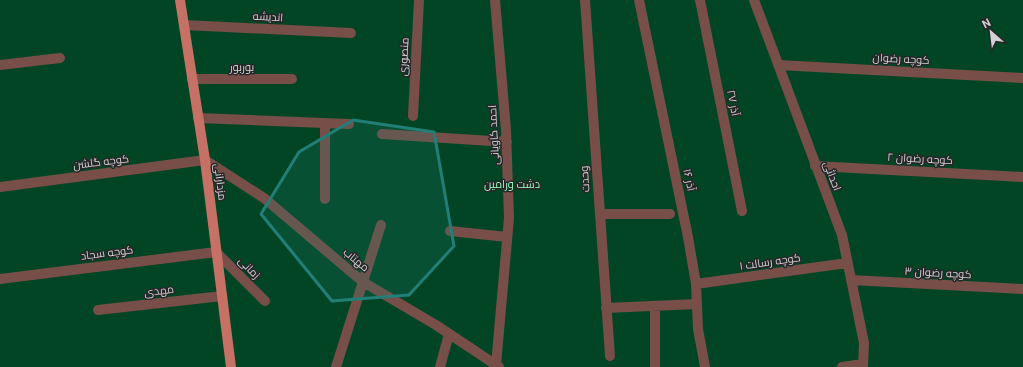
<svg xmlns="http://www.w3.org/2000/svg" width="1023" height="367" viewBox="0 0 1023 367" font-family="Roboto,Cairo,sans-serif">
  <style>
    .green { fill: #024524 }
    .lines { fill: none; stroke-linecap: round; stroke-linejoin: round }
    .minor { stroke: #774e48; stroke-width: 10 }
    .major { stroke: #c67166; stroke-width: 10 }
    .marked { fill: #227f78; fill-opacity: 0.2; stroke: #227f78; stroke-width: 3; stroke-linejoin: round }
    .labels { text-anchor: middle; dominant-baseline: central; stroke-width: 3; stroke-linejoin: round; paint-order: stroke }
    .street-label { font-size: 11px; fill: #d2d1d3; stroke: #282729 }
    .park-label { font-size: 11px; fill: #9cfdbe; stroke: #282729 }
  </style>
  <rect width="100%" height="100%" fill="#282729"/>
  <path class="green" d="M0,0H1023V367H0Z"/>
  <g class="lines">
    <path class="minor" d="M495,0L506,130L509,218L496,365
      M585,0L610,356
      M639,0L688,237L696,284L698,329L705,367
      M700,0L742,211
      M754,0L842,235L864,343L863,367
      M184,25L351,33
      M0,65L60,58
      M778,65L1023,78
      M192,79H292
      M413,116L419,0
      M198,118L349,124
      M382,134L507,142
      M815,166L1023,177
      M0,187L205,160L264,198L363,282L436,325L499,367
      M325,199V123
      M600,214H670
      M450,231L507,237
      M0,279L216,252L265,301
      M851,280L1023,289
      M696,284L847,263
      M606,308L697,304
      M98,310L222,296
      M336,367L381,225
      M440,367L449,334
      M655,367V306
      M842,367L863,364"/>
    <path class="major" d="M180,0L205,160L231,367"/>
  </g>
  <path class="marked" d="M353,120L434,132L454,246L409,295L332,301L261,214L299,152Z"/>
  <g class="labels">
    <g class="street-label">
      <text transform="translate(268 17) rotate(3)">اندیشه</text>
      <text transform="translate(404 57) rotate(-87)">منصوری</text>
      <text transform="translate(901 59) rotate(3)">کوچه رضوان</text>
      <text x="242" y="67">بوربور</text>
      <text transform="translate(733 103) rotate(79)">۲۷ آذر</text>
      <text transform="translate(494 135) rotate(-93)">احمد کاویانی</text>
      <text transform="translate(920 159) rotate(3)">کوچه رضوان ۲</text>
      <text transform="translate(101 162) rotate(-7)">کوچه گلشن</text>
      <text transform="translate(832 176) rotate(69)">احداثی</text>
      <text transform="translate(585 179) rotate(-94)">وحدت</text>
      <text transform="translate(689 180) rotate(78)">۱۶ آذر</text>
      <text transform="translate(220 182) rotate(83)">مزدارانی</text>
      <text transform="translate(107 253) rotate(-7)">کوچه سجاد</text>
      <text transform="translate(356 260) rotate(40)">مهتاب</text>
      <text transform="translate(770 262) rotate(-8)">۱ کوچه رسالت</text>
      <text transform="translate(249 268) rotate(45)">زمانی</text>
      <text transform="translate(938 273) rotate(3)">کوچه رضوان ۳</text>
      <text transform="translate(159 291) rotate(-7)">مهدی</text>
    </g>
    <g class="park-label">
      <text x="512" y="184">دشت ورامین</text>
    </g>
  </g>
  <g transform="translate(991 32) rotate(332)" stroke="#282729" stroke-width="3" paint-order="stroke">
  <path d="M0-3L7 15L0 10L-7 15Z" fill="#d2d1d3"/>
  <text y="-6" font-size="11" font-weight="bold" text-anchor="middle" fill="#d2d1d3">N</text>
  </g>
</svg>
